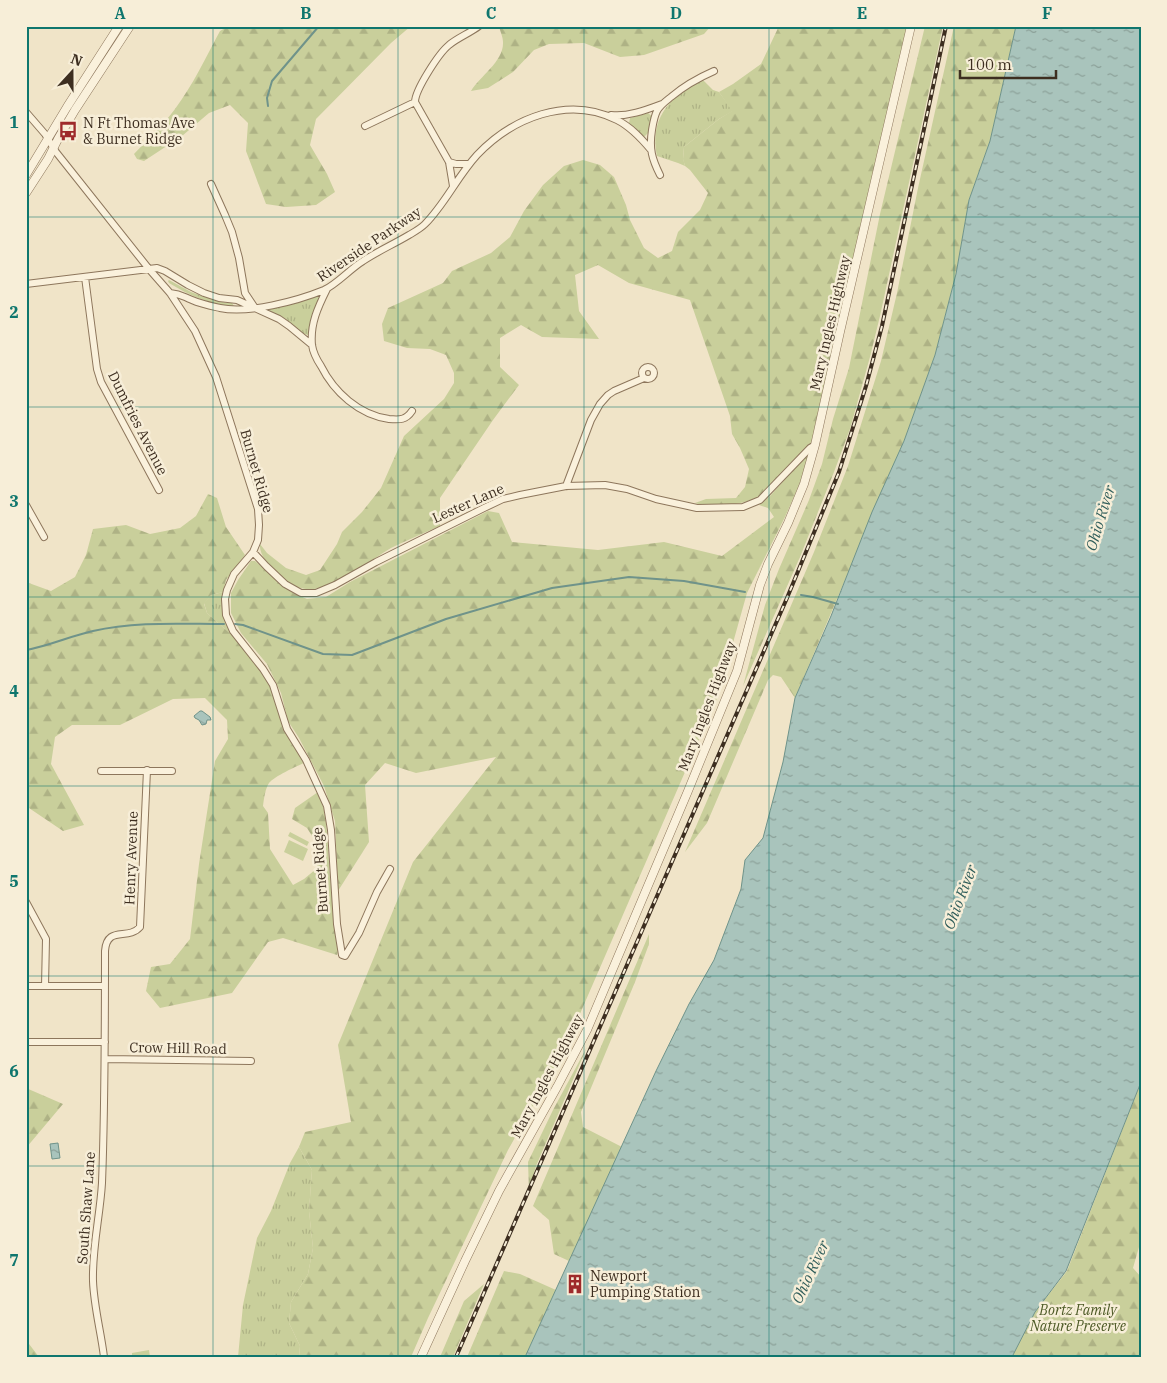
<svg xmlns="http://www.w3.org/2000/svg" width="1167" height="1383" viewBox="0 0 1167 1383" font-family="'IBM Plex Serif',serif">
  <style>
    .grass { fill: url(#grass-tufts) }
    .forest { fill: url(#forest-firs) }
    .pitch { fill: #c9cf9b }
    .water { fill: url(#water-ripples); stroke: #6f938a }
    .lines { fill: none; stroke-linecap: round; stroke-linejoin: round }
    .stream { stroke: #6f938a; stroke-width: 2 }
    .minor-casing { stroke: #8d765c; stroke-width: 8 }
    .tertiary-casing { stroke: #8d765c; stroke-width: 9 }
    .minor { stroke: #faf1dc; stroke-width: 6 }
    .tertiary { stroke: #faf1dc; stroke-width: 8 }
    .rail-casing { stroke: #3d2e20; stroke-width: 4 }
    .rail { stroke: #f7eed8; stroke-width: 2; stroke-dasharray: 5.5; stroke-linecap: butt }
    .grid { fill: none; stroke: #0f766e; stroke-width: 1; stroke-opacity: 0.55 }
    .labels { text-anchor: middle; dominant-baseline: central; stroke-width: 5; stroke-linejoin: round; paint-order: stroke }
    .poi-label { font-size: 14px; fill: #3d2e20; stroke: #f7eed8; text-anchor: start }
    .street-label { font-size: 14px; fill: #3d2e20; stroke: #f7eed8 }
    .park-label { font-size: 14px; font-style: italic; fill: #4d5a26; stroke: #f7eed8 }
    .water-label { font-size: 15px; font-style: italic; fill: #2f5d5a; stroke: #f7eed8 }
    .neatline { fill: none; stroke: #0f766e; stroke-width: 2 }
    .grid-label { font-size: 16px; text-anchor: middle; font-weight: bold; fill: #0f766e }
  </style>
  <defs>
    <pattern id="grass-tufts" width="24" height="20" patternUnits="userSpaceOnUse" patternTransform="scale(1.25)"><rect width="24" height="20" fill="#c9cf9b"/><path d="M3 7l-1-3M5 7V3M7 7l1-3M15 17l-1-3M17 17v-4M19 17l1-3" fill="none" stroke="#aeb285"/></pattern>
    <pattern id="forest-firs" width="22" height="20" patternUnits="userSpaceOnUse" patternTransform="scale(1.25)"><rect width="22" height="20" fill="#c9cf9b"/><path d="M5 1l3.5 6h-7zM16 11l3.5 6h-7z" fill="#aeb285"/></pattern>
    <pattern id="water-ripples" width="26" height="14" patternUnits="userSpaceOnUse" patternTransform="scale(1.25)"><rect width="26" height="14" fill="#a9c4bc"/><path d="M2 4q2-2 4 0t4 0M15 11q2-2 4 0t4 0" fill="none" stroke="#8ba098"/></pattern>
  </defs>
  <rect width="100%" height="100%" fill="#f0e4c8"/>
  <path class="grass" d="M703,80L713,90L719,92L733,111L719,119L684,147L683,158L685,166L678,163L657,156C649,119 670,95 703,80Z
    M648,113L653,117L648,133L644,137L629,123L630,118Z
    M169,280L191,292L205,297L226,303H232L234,306L232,307C208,303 190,296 169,283L168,281Z
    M316,295L318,296L319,299L311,321L309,333L308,335L304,334L284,318L267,309Z
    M223,592C221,614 223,619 234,637L207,613L204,603L211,595Z
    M299,1147L312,1170L309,1211L313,1248L308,1274L291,1302L289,1323L300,1346L299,1357H238L243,1305L257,1238L271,1211L290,1163Z"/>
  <path class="forest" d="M229,26H411L391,43L316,119L310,145L327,174L335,192L316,205L286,207L266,204L246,151L248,123L230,105L209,113L182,136L144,161L137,159L134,154C148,139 163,125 175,109C193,85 206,57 220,31Z
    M499,26H711L704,34L644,55L620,57L584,43L549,44L534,50L513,72L488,88L471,91C480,76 504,61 503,42C503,37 500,31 499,26Z
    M779,26H909L813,441L761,495C746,505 712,509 695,503L706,499L736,498L745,487L749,469L740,448L732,434L730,416L690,300L629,283L598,265L575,275L579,311L599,339L542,337L521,325L500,338V367L519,385L493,420L440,498V526C424,533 407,540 391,548C369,561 331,592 306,589C293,588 283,578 274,570C267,563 259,554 260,544L267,553L286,568L306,575L320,570L337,544L342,532L362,512L381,488L404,436L444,399L454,383V373L446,355L430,349L407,348L384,341L382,324L388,308L443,283L452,271L491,253L510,237L524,211L543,185L564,166L583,160L600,165L614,177L626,205L630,220L644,248L658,258L672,251L678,232L700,210L708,193L690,170L685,166L683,159L684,147L719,119L732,111L719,92L733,84L761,64Z
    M925,26H943L880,316L870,357L850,429L834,472L800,557L743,686L765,605L779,569L809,500L822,464L833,419L849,368L880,214Z
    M954,26H1016L990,141L969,200L956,274L935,355L904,441L795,698L781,677L773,675L768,680L707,823L685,852L814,552L848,466L858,434L881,361L897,293L918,188Z
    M812,449L800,483L785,517L747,593L718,696L566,1046L508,1150L428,1318L411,1357H299L300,1346L289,1323L291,1302L308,1274L313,1248L309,1211L312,1170L299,1147L305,1132L351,1122L338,1045L413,862L496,757L416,773L385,763L365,785L369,842L338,891L335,821L324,786L299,738L288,721L281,693L267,664L241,633L231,613V593L238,580L251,561H255L293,593L307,599L326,597L350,582L488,511L499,513L512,542L598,550L664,542L722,556L774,517L768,508L759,505L770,496Z
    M208,494L217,498L226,527L245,555L226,580L223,592L211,595L204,604L207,613L234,637L269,682L304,763C295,767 275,776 269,783C265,789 264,799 263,806L268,813L270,849L293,885L304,879L316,869L319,847L307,828L292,819L295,808L318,792C328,814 327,839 329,863C331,893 335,922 338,952L337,955L283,938L268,942L232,993L160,1008L146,991L151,967L170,964L190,939L199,864L215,761L228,739L227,720L205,698L173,699L120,725H72L55,737L51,764L84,825L63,831L26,806V582L51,591L75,577L86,555L93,529L126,525L150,534L180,528L196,516Z
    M649,934V944L635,982L581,1112L583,1127L622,1147L569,1261L554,1254L549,1220L533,1206Z
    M587,1047L536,1166L529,1191L528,1162L553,1110Z
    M1141,1082V1240L1133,1268L1141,1277V1357H1012L1035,1312L1067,1271Z
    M26,1088L63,1104L26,1148Z
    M504,1271L520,1274L556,1290L525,1357H467Z
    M484,1284L453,1357H440L464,1301Z
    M26,1340L39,1357H26Z"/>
  <path class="pitch" d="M290,832L309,842L307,846L288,836Z
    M289,840L308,849L303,861L284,852Z
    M149,1350L150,1357H132V1353Z"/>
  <path class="water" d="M1016,26H1141V1082L1066,1271L1035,1312L1012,1357H525L656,1071L689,1004L714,960L741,889L745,860L763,838L783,762L795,698L831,616L872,512L904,441L935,355L956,274L969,200L990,141Z
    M200,711H202L210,717L211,720H207L206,724L202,725L199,720L195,718L194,716Z
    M58,1143L60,1158L52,1159L50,1144Z"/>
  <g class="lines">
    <path class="stream" d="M268,106L267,98L272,81L319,26
      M801,595L813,597L838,604
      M235,624L243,625L323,654L352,655L446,619L552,588L629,577L684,581L745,592
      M26,650C49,646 70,636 93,631C135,621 181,624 224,624"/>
    <defs>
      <path id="minor" d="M26,112L45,134L56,152L149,269L170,293L195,331L216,377L258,509L259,525L258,540L253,552L234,574L227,590L225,599L226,615L233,631L263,669L273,685L287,729L306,760L327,806L331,830L337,924L342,955L345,956L359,933L377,892L390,869
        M611,115C628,117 646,110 662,104
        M365,126L415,102
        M449,162L456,164H469
        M660,175C652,159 649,149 652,130C653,124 654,117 657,111C660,105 666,101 671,97C684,86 698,78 714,71
        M211,184L225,215L232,232L239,258L245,293L255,308
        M453,186L449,162L415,102C415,90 439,53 449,45C457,38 470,33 479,26
        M85,277L97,369L101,382L159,490
        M26,284L157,268L165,271L188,285L204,293L219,298L237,300L279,319L289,326L312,345
        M327,289C318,307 310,324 312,345C313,352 317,360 321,366C334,392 359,415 389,419C400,420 406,420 412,411
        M170,293C181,294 182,296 192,300C201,304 211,306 220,308C248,314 297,301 324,290C337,284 350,269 363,261C378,251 394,244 409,235C414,232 420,229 425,224C445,204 457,177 477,155C512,118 568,95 617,120C631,127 641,138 651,150
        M642 373a6 6 0 1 1 12 0a6 6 0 1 1-12 0Z
        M566,486L591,420L600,404L608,395L614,391L644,378
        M26,505L44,537
        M253,552L266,566L285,584L301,593H316L335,585L376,562L484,508L503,499L520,495L566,486L605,485L627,489L656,499L697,508L743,507L760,500L810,448L815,445
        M101,771H172
        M26,902L46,939L45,986
        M26,986H105
        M26,1042H105
        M105,1059L251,1061
        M104,1357C101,1332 94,1307 93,1281C92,1248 100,1216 102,1183C105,1106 105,1028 105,951C107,925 128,941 140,927L147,770"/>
      <path id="tertiary" d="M26,175L67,107L119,26
        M26,193L48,159L58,139L75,110L130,26
        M421,1357L465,1261L499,1191L557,1087L587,1030L688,791L737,671L760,585L768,564L788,523L804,484L815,445L840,332L911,26"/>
    </defs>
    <use href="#minor" class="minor-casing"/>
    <use href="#tertiary" class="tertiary-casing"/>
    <use href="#minor" class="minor"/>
    <use href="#tertiary" class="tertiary"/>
    <defs>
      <path id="rail" d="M456,1357L787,598L839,472L866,386L882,326L946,26"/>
    </defs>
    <use href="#rail" class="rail-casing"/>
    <use href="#rail" class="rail"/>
  </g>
  <path class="grid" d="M213,26V1357M398,26V1357M584,26V1357M769,26V1357M954,26V1357M26,217H1141M26,407H1141M26,597H1141M26,786H1141M26,976H1141M26,1166H1141"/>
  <defs>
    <symbol id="bus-bare" viewBox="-9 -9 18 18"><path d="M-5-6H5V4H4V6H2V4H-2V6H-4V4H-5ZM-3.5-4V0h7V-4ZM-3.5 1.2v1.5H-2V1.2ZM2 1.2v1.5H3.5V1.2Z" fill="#9e2a2b" stroke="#f7eed8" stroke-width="2.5" paint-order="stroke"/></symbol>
    <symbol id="building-bare" viewBox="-9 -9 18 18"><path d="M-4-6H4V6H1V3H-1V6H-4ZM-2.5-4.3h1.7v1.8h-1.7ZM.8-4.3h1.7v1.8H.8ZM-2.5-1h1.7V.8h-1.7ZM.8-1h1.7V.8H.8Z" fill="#9e2a2b" stroke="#f7eed8" stroke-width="2.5" paint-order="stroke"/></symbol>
  </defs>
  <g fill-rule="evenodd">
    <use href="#bus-bare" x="54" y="117" width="28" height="28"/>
    <use href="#building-bare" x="561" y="1270" width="28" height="28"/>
  </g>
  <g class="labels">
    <g class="poi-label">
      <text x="83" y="123">N Ft Thomas Ave<tspan x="83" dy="16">&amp; Burnet Ridge</tspan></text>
      <text x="590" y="1276">Newport<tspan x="590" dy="16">Pumping Station</tspan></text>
    </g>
    <g class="street-label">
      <text transform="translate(369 244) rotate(-34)">Riverside Parkway</text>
      <text transform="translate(830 323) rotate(-77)">Mary Ingles Highway</text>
      <text transform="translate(138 423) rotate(63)">Dumfries Avenue</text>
      <text transform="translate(257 471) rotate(74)">Burnet Ridge</text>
      <text transform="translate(468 503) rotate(-24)">Lester Lane</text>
      <text transform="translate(707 706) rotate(-69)">Mary Ingles Highway</text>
      <text transform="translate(131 858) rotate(-88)">Henry Avenue</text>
      <text transform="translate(320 870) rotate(-94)">Burnet Ridge</text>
      <text transform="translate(178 1048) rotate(1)">Crow Hill Road</text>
      <text transform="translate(547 1076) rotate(-62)">Mary Ingles Highway</text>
      <text transform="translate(86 1208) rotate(-86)">South Shaw Lane</text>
    </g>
    <g class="park-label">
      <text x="1078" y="1310">Bortz Family<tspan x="1078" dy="16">Nature Preserve</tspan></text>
    </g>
    <g class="water-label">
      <text transform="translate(1100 518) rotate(-73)">Ohio River</text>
      <text transform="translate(960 897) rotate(-69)">Ohio River</text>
      <text transform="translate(810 1272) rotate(-65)">Ohio River</text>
    </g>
  </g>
  <rect width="1167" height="1383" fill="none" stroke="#f7eed8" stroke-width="55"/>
  <g transform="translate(72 72) rotate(21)" stroke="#f7eed8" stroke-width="4" paint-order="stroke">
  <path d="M0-4L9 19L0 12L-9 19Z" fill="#3d2e20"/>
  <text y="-8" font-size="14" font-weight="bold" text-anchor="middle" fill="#3d2e20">N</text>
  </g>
  <path d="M960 70v8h96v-8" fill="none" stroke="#3d2e20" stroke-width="2.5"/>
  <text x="967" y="70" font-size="15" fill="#3d2e20" stroke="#f7eed8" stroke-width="4" paint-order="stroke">100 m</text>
  <rect x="28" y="28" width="1112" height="1328" class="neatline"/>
  <g class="grid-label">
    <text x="120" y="19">A</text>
    <text x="306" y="19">B</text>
    <text x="491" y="19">C</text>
    <text x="676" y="19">D</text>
    <text x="862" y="19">E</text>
    <text x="1047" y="19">F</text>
    <text x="14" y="128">1</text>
    <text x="14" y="318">2</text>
    <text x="14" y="507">3</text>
    <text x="14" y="697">4</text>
    <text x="14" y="887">5</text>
    <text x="14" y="1077">6</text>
    <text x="14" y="1266">7</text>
  </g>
</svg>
